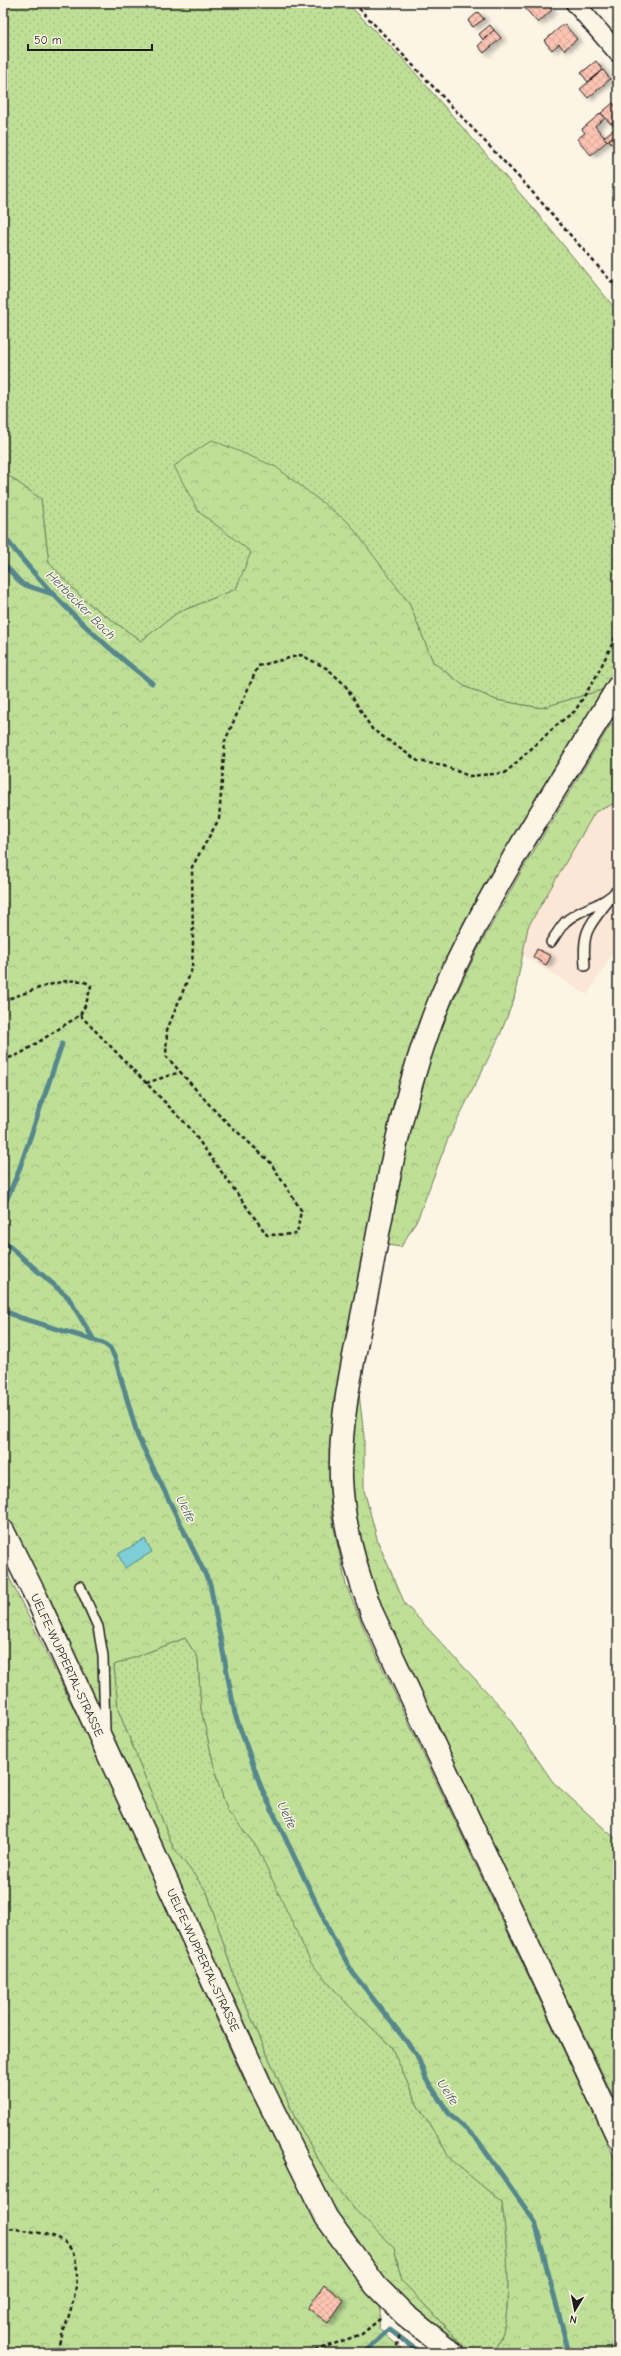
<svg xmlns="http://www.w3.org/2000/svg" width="621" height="2356" viewBox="0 0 621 2356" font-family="'Comic Neue',sans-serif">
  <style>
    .built { fill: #fce6d6 }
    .grass { fill: url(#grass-dots); stroke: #6e7e5a }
    .forest { fill: url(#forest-crowns); stroke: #6e7e5a }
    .water { fill: #7dced7; stroke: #56878c }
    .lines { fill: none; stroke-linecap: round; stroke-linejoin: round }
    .stream { stroke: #56878c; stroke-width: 5 }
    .building { fill: url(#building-cross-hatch); stroke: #1c1c1c; filter: url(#shadow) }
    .service-casing { stroke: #1c1c1c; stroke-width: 12 }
    .minor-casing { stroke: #1c1c1c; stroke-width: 21 }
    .secondary-casing { stroke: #1c1c1c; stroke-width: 25 }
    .path { stroke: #1c1c1c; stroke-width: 2.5; stroke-dasharray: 4 3; stroke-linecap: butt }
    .service { stroke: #fcf5e5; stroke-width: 9 }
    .minor { stroke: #fcf5e5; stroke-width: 18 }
    .secondary { stroke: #fcf5e5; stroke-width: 22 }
    .labels { text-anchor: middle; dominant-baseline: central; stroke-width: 3; stroke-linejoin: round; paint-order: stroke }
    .street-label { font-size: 12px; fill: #1c1c1c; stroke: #fcf5e5 }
    .water-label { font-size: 13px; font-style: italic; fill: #3e5a5d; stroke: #fcf5e5 }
  </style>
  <defs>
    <pattern id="grass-dots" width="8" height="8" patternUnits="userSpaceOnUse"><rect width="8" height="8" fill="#bfdf97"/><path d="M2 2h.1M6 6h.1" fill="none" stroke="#a4bf82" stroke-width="1.8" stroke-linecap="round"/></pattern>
    <pattern id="forest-crowns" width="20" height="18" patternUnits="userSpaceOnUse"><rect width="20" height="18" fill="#bfdf97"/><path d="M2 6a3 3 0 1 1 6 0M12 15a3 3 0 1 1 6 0" fill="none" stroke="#a4bf82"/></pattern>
    <pattern id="building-cross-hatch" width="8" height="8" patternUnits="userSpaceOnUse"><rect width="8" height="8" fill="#fdc4b3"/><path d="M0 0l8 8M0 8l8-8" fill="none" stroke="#d8a899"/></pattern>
    <filter id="shadow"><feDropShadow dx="4.5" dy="2.5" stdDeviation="2" flood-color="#0004"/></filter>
  </defs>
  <rect width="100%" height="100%" fill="#fcf5e5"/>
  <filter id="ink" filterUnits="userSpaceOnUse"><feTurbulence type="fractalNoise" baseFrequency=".025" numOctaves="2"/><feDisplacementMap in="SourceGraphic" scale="8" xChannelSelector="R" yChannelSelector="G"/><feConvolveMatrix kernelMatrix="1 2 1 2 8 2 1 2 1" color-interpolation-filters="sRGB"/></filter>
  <g filter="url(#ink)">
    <path class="built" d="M601,780L618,790V944L587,995L506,944Z"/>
    <path class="grass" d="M3,3H347L403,59L537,213L618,312V668L605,689L541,708L496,700L464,686L433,662L409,603L198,511L252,552L236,589L177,613L141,641L84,600L49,563L41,499L3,472Z
      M185,1638L198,1658L201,1709L217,1779L228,1812L257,1847L285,1904L348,2005L391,2046L417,2104L452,2161L502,2202C506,2238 517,2325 493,2353H470L402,2281L394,2248L355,2210L326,2173L296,2120L236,1983L207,1892L173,1847L118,1710L114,1665Z"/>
    <path class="forest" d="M212,440L276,467L349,523L409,603L433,662L464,686L496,700L541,708L605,689L407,1064L390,1116L329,1450L331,1514L346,1585L365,1631L618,2165V2322L609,2353H493C517,2325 506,2238 502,2202L452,2161L417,2104L391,2046L348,2005L311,1963L257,1847L228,1812L217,1779L201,1709L198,1658L185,1638L114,1665L118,1710L173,1847L207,1892L236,1983L296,2120L326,2173L355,2210L394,2248L402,2281L470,2353H453L359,2264L3,1532V472L41,499L49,563L84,600L141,641L177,613L236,589L251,552L198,511L174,466Z
      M611,724L618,726V802L595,812L528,927L514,999L500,1035L447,1141L418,1218L401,1247L387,1245L408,1140L437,1035L477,951L521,872Z
      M357,1377L364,1436V1490L378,1542L405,1604L502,1708L553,1782L618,1841V2106L383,1617C363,1564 351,1510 351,1453C351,1428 355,1402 357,1377Z
      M3,1565L108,1778L248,2089L381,2300L379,2329L406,2353H3Z"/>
    <path class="water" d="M145,1539L152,1552L125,1568L118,1554Z"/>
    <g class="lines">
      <path class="stream" d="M3,535C45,591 97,640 152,683
        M3,563L22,584L55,595
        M3,1208L18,1173L62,1044
        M3,1241L68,1297L94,1340
        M3,1310L18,1317L103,1343L110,1348L115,1358L138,1437L210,1584L235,1714L261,1787L332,1936L353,1973L417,2055L426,2079L450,2115L476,2138L535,2222L569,2353
        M364,2353L389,2329L420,2353"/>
    </g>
    <path class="building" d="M528,3H546L552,10L538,23L524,7Z
      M478,12L484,19L473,27L468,21Z
      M564,24L577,39L564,50L559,44L552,50L544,41Z
      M490,25L494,30L483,40L479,34Z
      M494,30L501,38L484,53L478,46Z
      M596,61L603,70L588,82L581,73Z
      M603,70L610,79L588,98L580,89Z
      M613,103L618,110V118L611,124L601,113Z
      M601,113L605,118L595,126L607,141L591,155L577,139L585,133L582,129Z
      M618,118V132L607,141L604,137L615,128L611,123Z
      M618,132V147L616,149L609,140Z
      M618,171V180L613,175Z
      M537,949L551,956L546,965L533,957Z
      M324,2285L344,2300L328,2323L308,2308Z"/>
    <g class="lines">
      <defs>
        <path id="service" d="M551,942C555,936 560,928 565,922C581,907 603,907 618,889
          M585,966C582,931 588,927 609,900
          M80,1586L98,1627L103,1656L105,1730"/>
        <path id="minor" d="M575,3L618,53"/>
        <path id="secondary" d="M618,687C561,782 498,875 451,975C405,1073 388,1181 368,1287C356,1349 339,1414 341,1478C343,1525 355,1569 372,1613L618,2137
          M3,1531L37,1599L260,2084L326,2217L376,2286L405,2315L453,2353"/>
      </defs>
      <use href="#service" class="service-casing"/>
      <use href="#minor" class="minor-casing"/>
      <use href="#secondary" class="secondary-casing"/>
      <path class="path" d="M354,3L527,186L618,289
        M3,1000C23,996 75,969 91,986L86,1004L80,1015L20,1054L3,1060
        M80,1015L189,1127L267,1235L297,1234L301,1210L270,1162L216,1112L166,1056L167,1030L192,969L193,943L192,867L219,819L225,741L258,666L301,655L328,669L345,685L372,729L418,761L444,766L469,776L505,773L559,723L575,711L597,675L618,632
        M146,1083L180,1072
        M3,2227C18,2230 47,2232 60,2239C96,2260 65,2324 56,2353
        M308,2353L362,2334L381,2318
        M395,2353L400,2334"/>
      <use href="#service" class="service"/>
      <use href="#minor" class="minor"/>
      <use href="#secondary" class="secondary"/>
    </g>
  </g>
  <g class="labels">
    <g class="street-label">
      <text transform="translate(67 1665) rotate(65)">UELFE-WUPPERTAL-STRASSE</text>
      <text transform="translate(203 1960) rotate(65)">UELFE-WUPPERTAL-STRASSE</text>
    </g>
    <g class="water-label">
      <text transform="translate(81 605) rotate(45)">Herbecker Bach</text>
      <text transform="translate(186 1509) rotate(64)">Uelfe</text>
      <text transform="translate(287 1815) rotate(65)">Uelfe</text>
      <text transform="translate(448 2092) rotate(57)">Uelfe</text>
    </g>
  </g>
  <rect width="621" height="2356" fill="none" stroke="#fcf5e5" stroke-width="16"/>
  <rect x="8" y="8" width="605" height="2340" fill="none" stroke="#1c1c1c" stroke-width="1.5" filter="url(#ink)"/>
  <g transform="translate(575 2310) rotate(190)" stroke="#fcf5e5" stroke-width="3" paint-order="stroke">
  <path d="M0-3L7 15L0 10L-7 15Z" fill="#1c1c1c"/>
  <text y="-6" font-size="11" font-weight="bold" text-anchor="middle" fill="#1c1c1c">N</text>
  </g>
  <path d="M28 44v6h124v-6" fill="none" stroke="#1c1c1c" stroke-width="2"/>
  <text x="34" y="44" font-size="12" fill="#1c1c1c" stroke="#fcf5e5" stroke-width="3" paint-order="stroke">50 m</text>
</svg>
